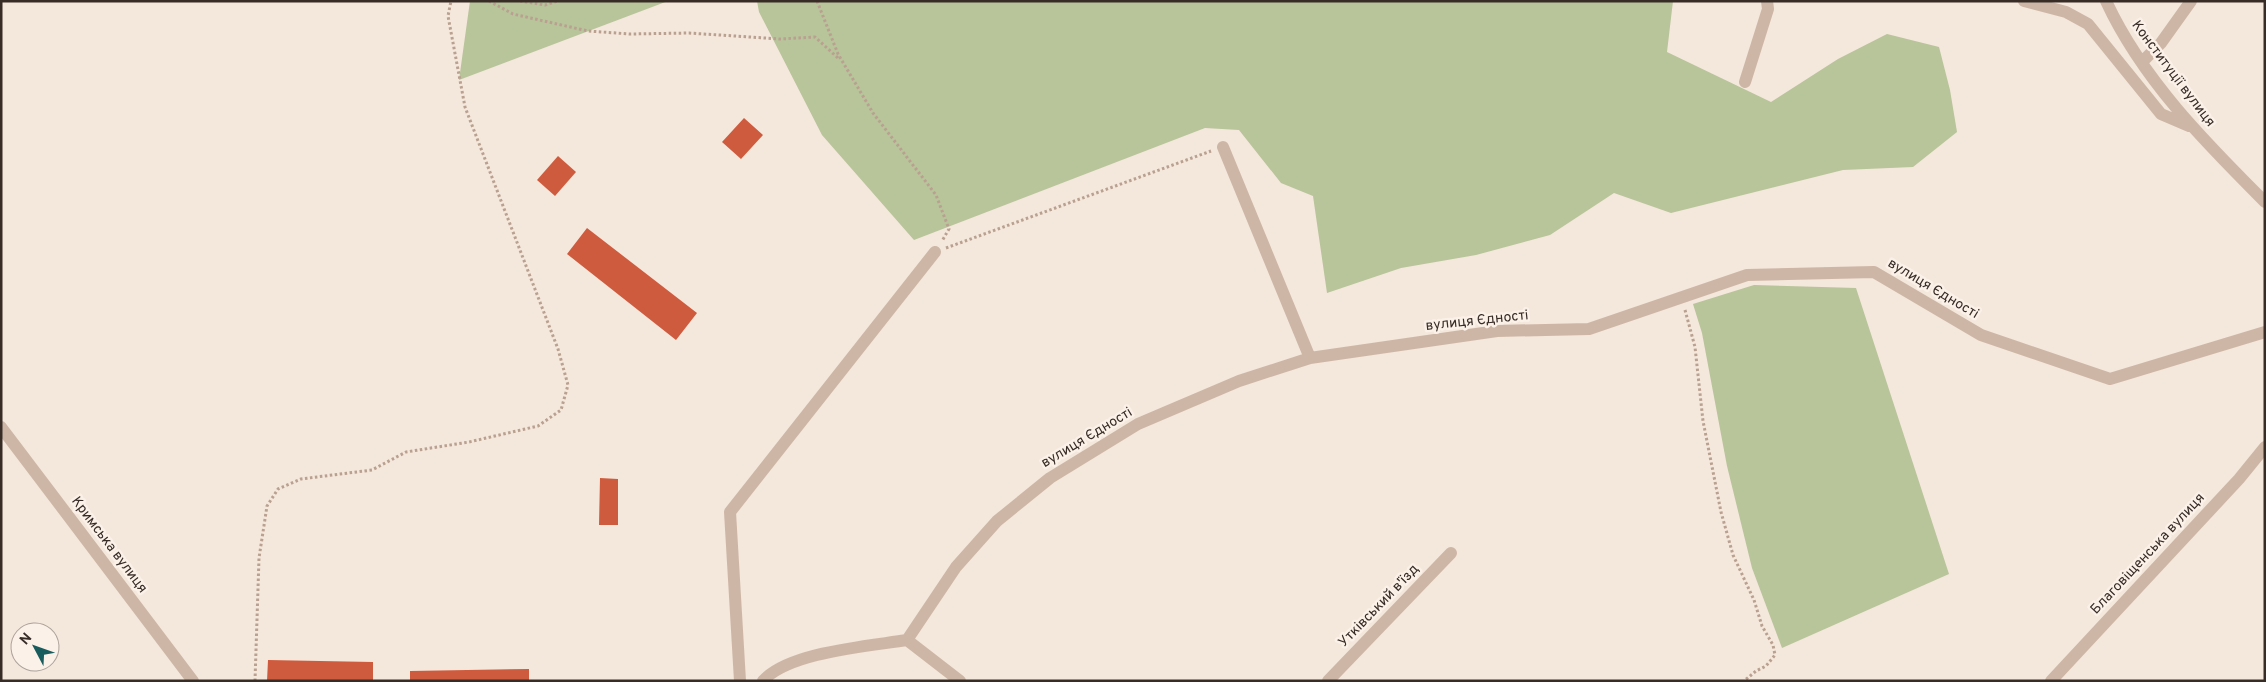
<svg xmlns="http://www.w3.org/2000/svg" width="2266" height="682" viewBox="0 0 2266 682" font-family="Overpass,sans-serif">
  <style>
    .green { fill: #b8c49a }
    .building { fill: #cf5b3e }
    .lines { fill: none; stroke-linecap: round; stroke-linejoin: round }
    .path { stroke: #b9a090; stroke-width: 3; stroke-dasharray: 2.5 2.5; stroke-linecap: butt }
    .minor { stroke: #cdb6a6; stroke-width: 12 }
    .labels { text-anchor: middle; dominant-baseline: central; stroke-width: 5; stroke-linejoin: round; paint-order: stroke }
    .street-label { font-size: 14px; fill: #382c27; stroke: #fbf1e8 }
  </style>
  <rect width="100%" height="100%" fill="#f4e7db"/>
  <path class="green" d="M470,1H668L459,80Z
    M757,1H1673L1667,52L1771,102L1838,59L1887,34L1939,47L1950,90L1957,132L1913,167L1843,170L1671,213L1614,193L1550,235L1476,255L1401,268L1327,293L1313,196L1281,183L1239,130L1205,128L914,240L822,135L759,12Z
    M1754,285L1856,288L1949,574L1782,648L1752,568L1727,466L1702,333L1693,304Z"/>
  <path class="building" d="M744,118L763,135L741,159L722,142Z
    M558,156L576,172L555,196L537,180Z
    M587,228L697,313L676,340L567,254Z
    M600,478L618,479V525H599Z
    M268,660L373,662V681H267Z
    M529,669V681H410V671Z"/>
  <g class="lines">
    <path class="path" d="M489,1L513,14L588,31L630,34L689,33L780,39L815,37L838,58
      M520,1L545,5L558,1
      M817,1L838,54L873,113L936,195L949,229L942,241
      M946,248L1211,151
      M1685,310L1695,347L1703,421L1721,512L1733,555L1754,600L1762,626L1773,645L1775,655L1766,666L1756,671L1744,681
      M255,681L259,558L267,506L278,489L301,479L372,470L406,452L469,442L538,426L561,410L568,385L558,349L465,107L448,16L451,1"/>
    <path class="minor" d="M2024,1L2066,12L2088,24L2161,114L2189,126
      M2106,1C2142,79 2205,142 2265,202
      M2142,62L2161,43L2191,1
      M1745,82L1768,9L1767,1
      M1223,147L1310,358
      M1,427L193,681
      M907,640L960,681
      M740,681L730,512L935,252
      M763,681C788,652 870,646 907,640L956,567L997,521L1050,478L1138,424L1239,381L1310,358L1497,331L1589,329L1747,275L1874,272L1981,335L2110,379L2265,332
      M1328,681L1451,553
      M2051,681L2239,479L2265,447"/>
  </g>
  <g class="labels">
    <g class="street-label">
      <text transform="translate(2173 74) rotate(53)">Конституції вулиця</text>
      <text transform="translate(1933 289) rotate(31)">вулиця Єдності</text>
      <text transform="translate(1477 321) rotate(-6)">вулиця Єдності</text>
      <text transform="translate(1087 438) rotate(-31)">вулиця Єдності</text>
      <text transform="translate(109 545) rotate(53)">Кримська вулиця</text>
      <text transform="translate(2148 554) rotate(-47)">Благовіщенська вулиця</text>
      <text transform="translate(1379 606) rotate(-46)">Утківський в'їзд</text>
    </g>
  </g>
  <rect width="2266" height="682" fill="none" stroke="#382c27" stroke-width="5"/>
  <g transform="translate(35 647) rotate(311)"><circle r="24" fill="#fbf1e8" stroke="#ada29b"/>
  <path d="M0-4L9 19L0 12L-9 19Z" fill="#195c5d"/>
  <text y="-8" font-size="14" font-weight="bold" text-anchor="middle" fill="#382c27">N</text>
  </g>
</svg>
